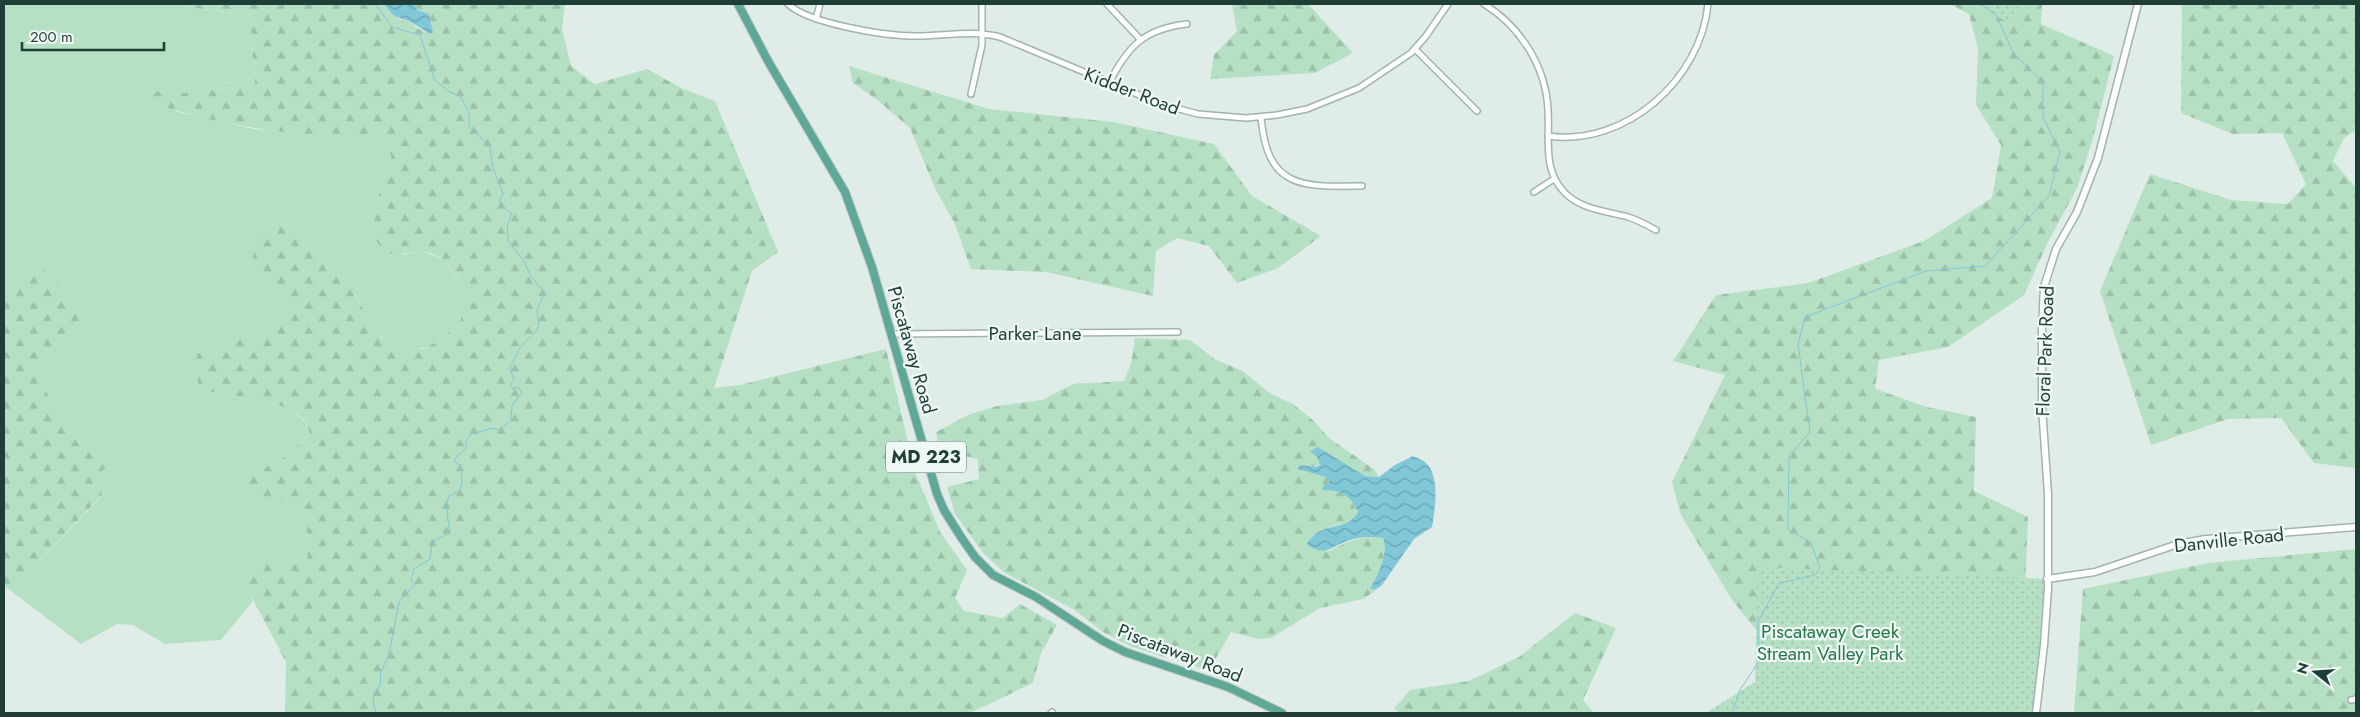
<svg xmlns="http://www.w3.org/2000/svg" width="2360" height="717" viewBox="0 0 2360 717" font-family="Jost,sans-serif">
  <style>
    .green { fill: #b6e0c3 }
    .forest { fill: url(#forest-firs) }
    .park { fill: url(#park-dots) }
    .water { fill: url(#water-waves) }
    .lines { fill: none; stroke-linecap: round; stroke-linejoin: round }
    .stream { stroke: #81c7d8; stroke-width: 1 }
    .minor-casing { stroke: #a1b4af; stroke-width: 8 }
    .tertiary-casing { stroke: #a1b4af; stroke-width: 9 }
    .primary-casing { stroke: #c0c9c7; stroke-width: 10 }
    .minor { stroke: #fff; stroke-width: 5 }
    .tertiary { stroke: #fff; stroke-width: 6 }
    .primary { stroke: #5fa797; stroke-width: 8 }
    .labels { text-anchor: middle; dominant-baseline: central; stroke-width: 4.5; stroke-linejoin: round; paint-order: stroke }
    .shield { fill: #f0f8f5; stroke: #5d7670; stroke-width: 1 }
    .shield-label { font-size: 18px; font-weight: bold; fill: #1e3e37 }
    .street-label { font-size: 19px; fill: #1e3e37; stroke: #f0f8f5 }
    .park-label { font-size: 19px; fill: #257948; stroke: #f0f8f5 }
  </style>
  <defs>
    <pattern id="forest-firs" width="22" height="20" patternUnits="userSpaceOnUse" patternTransform="scale(1.25)"><rect width="22" height="20" fill="#b6e0c3"/><path d="M5 1l3.5 6h-7zM16 11l3.5 6h-7z" fill="#9cc1a8"/></pattern>
    <pattern id="park-dots" width="8" height="8" patternUnits="userSpaceOnUse" patternTransform="scale(1.25)"><rect width="8" height="8" fill="#b6e0c3"/><path d="M2 2h.1M6 6h.1" fill="none" stroke="#9cc1a8" stroke-width="1.8" stroke-linecap="round"/></pattern>
    <pattern id="water-waves" width="16" height="10" patternUnits="userSpaceOnUse" patternTransform="scale(1.25)"><rect width="16" height="10" fill="#81c7d8"/><path d="M0 5q4-4 8 0t8 0" fill="none" stroke="#69a3b0"/></pattern>
  </defs>
  <rect width="100%" height="100%" fill="#dfece7"/>
  <path class="green" d="M4,4H184L186,7L250,15L255,84L184,93L149,91L178,112L254,129L387,139L391,157L374,211L403,255L422,251L444,260L465,290C464,299 465,313 460,320C443,347 408,360 382,337C370,327 363,308 356,295L262,284L286,304L285,317L273,328L197,354L195,369L199,388C229,400 278,395 303,420C307,423 308,430 310,434L284,457L254,474L292,507L310,537L307,562L292,560L246,586L253,601L221,640L165,644L133,625L117,624L81,644L11,591L102,496L86,448L70,433L35,372L60,340L81,320L37,264L4,288Z"/>
  <path class="forest" d="M184,4H384L390,13L401,20L411,22L417,28L430,34L433,32L429,14L417,10L415,4H565L562,29L571,66L595,84L647,69L683,89L715,101L778,252L752,271L714,388L740,385L886,349L915,472L940,532L967,570L955,598L964,611L1003,618L1020,604L1057,625L1041,653L1033,683L970,713H285L286,662L246,586L259,565L292,560L307,561L310,537L292,507L246,489L254,474L284,457L310,434C308,429 307,423 303,419C277,395 229,400 199,388L195,369L197,354L273,328L285,317L286,304L262,284L253,259L255,236L265,225L291,228L328,252L381,337L399,347L422,349L443,339L461,319L465,290C455,275 442,250 420,252C407,253 398,255 385,253L376,240L374,211L391,157L387,139C304,136 223,129 145,100L149,91L184,93L255,84L250,15L186,7Z
    M1232,4H1308L1353,53L1315,73L1210,79L1214,55L1237,31Z
    M1950,4H2042L2041,24L2114,56L2092,142L2077,188L2047,244L2024,295L1948,347L1879,360L1875,389L1927,407L1976,417L1974,491L2028,517L2025,591L1777,656L1732,600L1681,515L1672,482L1725,375L1673,361L1716,295L1808,283L1924,241L1992,198L2001,145L1976,105L1978,48L1969,14Z
    M2182,4H2356V130L2344,138L2333,161L2356,188V468L2314,463L2281,418L2228,419L2151,445L2100,291L2150,174L2231,200L2288,204L2306,184L2282,133L2233,134L2181,113Z
    M849,66L989,109L1113,122L1214,144L1252,196L1321,236L1278,268L1237,283L1209,246L1177,238L1156,251L1153,296L1046,272L971,269L955,224L935,188L910,128L876,99L853,83Z
    M37,264C59,279 70,296 81,320L60,340L35,372L70,433L86,448L105,447L111,463L97,476L102,495L11,591L4,586V288Z
    M1135,338L1190,340L1216,360L1241,370L1271,394L1293,404L1314,421L1329,438L1375,470L1379,477L1365,476L1346,465L1317,457L1320,464L1316,467L1300,465L1297,469L1326,477L1330,480L1323,489C1341,489 1350,495 1358,512C1351,524 1344,523 1332,526C1321,529 1313,536 1306,545L1329,551C1347,541 1363,535 1383,538C1389,554 1378,574 1371,589L1375,591L1363,599L1320,608L1271,638L1259,639L1231,632L1212,665L1200,668L1132,647L1103,632L1073,609L1005,573L984,554L955,514L947,487L979,479L978,459L939,450L936,432L968,415L997,406L1042,400L1073,384L1124,381L1131,364Z
    M2356,549V713H2268L2254,710L2252,713H2074L2083,589L2208,563Z
    M1575,613L1616,628L1583,700L1594,713H1400L1394,709L1410,690L1469,681L1519,657Z"/>
  <path class="park" d="M1979,4H2019L2011,24L1981,8Z
    M1758,567L2046,579V601L2035,713H1706L1755,682Z"/>
  <path class="water" d="M384,4H415L417,10L429,14L433,32L430,34C425,31 413,23 409,21C394,16 394,18 384,4Z
    M1318,447L1365,476L1379,477L1395,465L1413,456C1417,458 1424,460 1427,464C1440,477 1435,510 1432,527L1414,539L1382,585L1375,590L1370,589C1378,574 1389,554 1383,538C1371,536 1358,537 1347,541C1328,548 1325,557 1306,544C1309,541 1313,536 1317,533C1332,523 1348,529 1358,512C1351,495 1340,489 1322,490L1324,485L1330,481L1326,477L1297,469L1300,465L1316,467L1320,465L1317,457L1310,451Z"/>
  <g class="lines">
    <path class="stream" d="M375,4L392,27L420,35L435,80L450,92L460,96L469,112V126L490,147L493,169L503,193L499,203L512,214L507,226L508,241L524,261L530,275L545,293L537,309L539,325L536,331L519,349L510,368L514,379L510,384L513,389L518,387L522,393L512,405L511,420L500,430L493,428L471,434L466,441V449L457,456L454,461L461,466L462,484L459,491L449,496L446,505L450,533L432,542L430,559L414,569L411,580L415,584L399,602L389,654L381,672L380,685L374,693L373,702L376,713
      M1732,713L1740,690L1759,661L1758,622L1779,583L1815,575L1820,568L1811,543L1788,529L1789,456L1810,432L1798,344L1805,317L1926,271L1985,266L2049,196L2060,152L2043,117V82L2014,54L1995,13L1980,4"/>
    <defs>
      <path id="minor" d="M788,4C809,24 887,36 916,36C945,36 972,30 1000,37L1161,104L1198,114L1246,118L1277,115L1307,109L1359,88L1411,53L1426,36L1448,4
        M1107,4L1140,39
        M1484,4C1521,27 1546,67 1548,110C1550,140 1542,170 1565,193C1582,210 1607,211 1628,217C1638,220 1647,225 1656,230
        M816,19L820,4
        M1415,49L1477,111
        M1109,83C1128,46 1144,29 1187,24
        M971,94L982,45V4
        M1261,117C1267,189 1302,187 1362,186
        M1548,136C1626,147 1701,79 1708,4
        M1534,192L1554,179
        M891,334L1178,332
        M2351,700L2356,699
        M1051,713L1052,712"/>
      <path id="tertiary" d="M2047,579L2095,572L2178,544L2206,539L2356,527
        M2036,713L2044,645L2048,588V494L2042,407V327L2044,287L2056,249L2077,212L2098,158L2138,4"/>
      <path id="primary" d="M738,4L768,61L845,192L872,267L937,494L944,510L961,537L975,557L993,575L1036,597L1103,641L1125,652L1228,687L1282,713"/>
    </defs>
    <use href="#minor" class="minor-casing"/>
    <use href="#tertiary" class="tertiary-casing"/>
    <use href="#primary" class="primary-casing"/>
    <use href="#minor" class="minor"/>
    <use href="#tertiary" class="tertiary"/>
    <use href="#primary" class="primary"/>
  </g>
  <g class="labels">
    <rect class="shield" x="886" y="441.5" width="80" height="31" rx="4"/>
    <g class="shield-label">
      <text x="926" y="457">MD 223</text>
    </g>
    <g class="street-label">
      <text transform="translate(1132 91) rotate(21)">Kidder Road</text>
      <text x="1035" y="333">Parker Lane</text>
      <text transform="translate(912 350) rotate(74)">Piscataway Road</text>
      <text transform="translate(2045 351) rotate(-88)">Floral Park Road</text>
      <text transform="translate(2229 540) rotate(-6)">Danville Road</text>
      <text transform="translate(1180 653) rotate(21)">Piscataway Road</text>
    </g>
    <g class="park-label">
      <text x="1830" y="631">Piscataway Creek<tspan x="1830" dy="22">Stream Valley Park</tspan></text>
    </g>
  </g>
  <rect width="2360" height="717" fill="none" stroke="#1e3e37" stroke-width="10"/>
  <g transform="translate(2315 672) rotate(287)" stroke="#f0f8f5" stroke-width="4" paint-order="stroke">
  <path d="M0-4L9 19L0 12L-9 19Z" fill="#1e3e37"/>
  <text y="-8" font-size="14" font-weight="bold" text-anchor="middle" fill="#1e3e37">N</text>
  </g>
  <path d="M22 42v8h142v-8" fill="none" stroke="#1e3e37" stroke-width="2.5"/>
  <text x="30" y="42" font-size="15" fill="#1e3e37" stroke="#f0f8f5" stroke-width="4" paint-order="stroke">200 m</text>
</svg>
